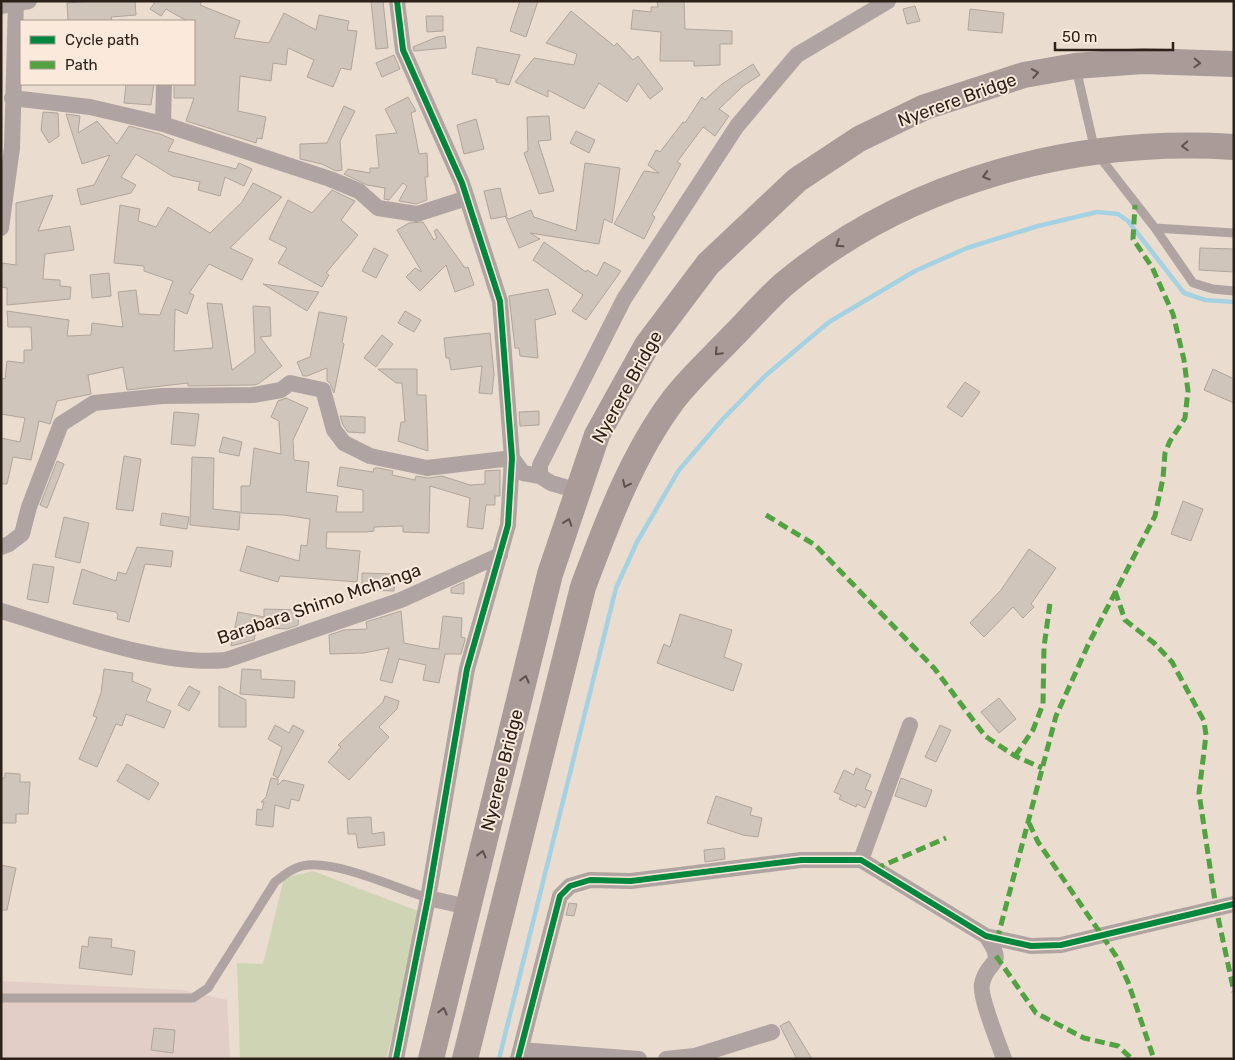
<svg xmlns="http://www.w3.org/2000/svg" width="1235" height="1060" viewBox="0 0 1235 1060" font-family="Rubik,sans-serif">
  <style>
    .industrial { fill: #e2cec6 }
    .green { fill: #cfd5b4 }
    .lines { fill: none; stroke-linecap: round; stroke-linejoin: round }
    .stream { stroke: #a5d2e2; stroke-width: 4.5 }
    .building { fill: #d0c5ba; stroke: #b0a59b }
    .service { stroke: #afa4a1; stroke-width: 9 }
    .minor { stroke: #afa4a1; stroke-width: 16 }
    .primary { stroke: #a99b98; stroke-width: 26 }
    .quiet { stroke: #51a240; stroke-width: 5; stroke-dasharray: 10 5; stroke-linecap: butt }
    .cycleway-casing { stroke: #fbeadc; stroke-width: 9 }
    .cycleway { stroke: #00873e; stroke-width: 6 }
    .oneway { stroke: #5d524b }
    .labels { text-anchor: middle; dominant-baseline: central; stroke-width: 4; stroke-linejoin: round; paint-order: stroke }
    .street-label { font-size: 18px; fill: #2b2118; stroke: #fbeadc }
  </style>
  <rect width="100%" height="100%" fill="#eadccf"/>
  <path class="industrial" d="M1,981L182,990L227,1000L230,1059H1Z"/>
  <path class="green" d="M313,871L418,911L421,933L386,1059H240L237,963L263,964L284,878Z"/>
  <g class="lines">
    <path class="stream" d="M499,1059L616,588L637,542L679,470L722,420L765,376L829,322L915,271L967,248L1038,226L1097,212L1118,214L1128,221L1184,293L1205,300L1234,302"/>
  </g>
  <path class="building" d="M92,1H135L136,15L111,17L112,21H68L67,3Z
    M153,1H202L200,5L240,21L234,38L269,43L284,13L316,30L319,15L349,21L347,30L357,31L351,70L341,68L333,87L307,77L314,60L288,48L286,65L273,63L271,81L240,76L238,111L266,117L262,139L257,138L256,143L186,121L194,98H174V84H194V21H187L166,9L161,16L150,9L155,2Z
    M371,1H383L388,48L376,49Z
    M520,1H538L526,37L510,31Z
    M657,1H684L685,29L732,31V44H720V65L694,66V61H660L661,32L631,29L633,10L651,12V7H658Z
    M915,6L920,21L907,24L903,9Z
    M970,9L1004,13L1002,33L968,30Z
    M571,11L614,46L617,43L633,60L638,56L663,89L650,99L638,83L627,102L599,83L584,109L548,90V97L515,82L534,58L574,65L577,54L546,43Z
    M426,16H443V31L427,32Z
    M445,36L446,48L414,51L413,47L437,37Z
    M477,47L520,55L509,85L496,82V79L472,74Z
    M394,55L400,69L382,77L376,63Z
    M753,64L760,75L743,86L719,109L729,116L715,136L703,127L677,162L681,164L652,215L655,217L644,239L614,224L644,171L659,173L648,165L656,150L660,152L683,122L685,123L702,97L705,100L722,84Z
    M126,84H154L151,105L124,103Z
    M408,97L416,111L411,113L419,154L427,153L428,177H425L427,200L416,204L399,201L407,186L403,183L389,200L384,199L385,188L367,185L344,174L348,169L370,173V168H379L376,135L397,133L385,109Z
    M344,106L355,111L340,141L342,170L336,171L322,164L300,159V144L327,143Z
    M43,112L58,113L59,136L49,143L41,130Z
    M66,114L80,116L78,133L97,121L117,144L129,126L160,134L174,140L168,151L236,169L239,163L252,169L244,186L225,177L220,196L198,190L200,182L172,176L136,154L121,177L136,185L131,193L81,205L77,189L94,185L110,155L82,164Z
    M549,116L551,140L538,141L554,191L539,194L524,153L528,151L527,117Z
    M476,119L484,149L464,154L457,125Z
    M576,131L595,140L589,153L570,143Z
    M585,163L620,168L612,223L604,219L599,244L530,233L540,239L519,248L505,216L509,219L531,210L534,217L576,231Z
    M253,183L282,197L230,248L253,259L242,280L209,264L189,293L194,295L187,314L175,309L174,351L213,348L207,303L222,304L232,370L255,353L253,306L270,307L271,336L260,337L282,366L258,384L252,385L188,386V383L127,390L123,367L88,375L91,394L57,401L50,424L39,421L31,460L13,457L7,484H1V438L20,442L25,418L1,414V378L5,379L7,361L24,363V350H32L31,327H8L7,311L69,320L67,336L91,335L92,323L123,327L118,292L136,290L139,314L160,315L173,281L144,271V266L114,263L120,205L140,209L138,221L156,227L168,207L210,233L242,202Z
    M500,188L507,216L491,219L484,191Z
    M332,190L355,201L341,220L358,235L326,273L329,275L322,287L278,263L287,248L269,239L288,200L312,213Z
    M53,195L38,231L70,226L74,250L45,254L43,279L60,280V286L71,287L70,299L7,305V288L1,287V275L2,263L16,265V203Z
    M423,222L434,240L437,238L434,231L437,229L465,268L468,267L474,285L455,292L446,265L420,291L406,277L415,268L422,272L397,230L409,223Z
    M544,242L586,272L587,270L597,276L604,262L621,271L586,320L572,311L583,295L533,260Z
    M374,248L388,255L376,278L362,271Z
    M1200,248L1234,249V272L1199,270Z
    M109,273L111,296L92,298L90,275Z
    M263,284L319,292L307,311Z
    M548,289L556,314L535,320L538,358L520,356L519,348H515L509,296Z
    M405,311L421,320L414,332L398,323Z
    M319,312L347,317L342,342L344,344L334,393L330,383L327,381V368L307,376H303L297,362L310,357Z
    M490,333L494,374L492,394L479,393L482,366L451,370L449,358H446L444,338Z
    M382,335L393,344L376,367L364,358Z
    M378,369H417V395H426L428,451L398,441L401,422H405L402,383H396Z
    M1213,369L1234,379V403L1204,390Z
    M965,382L980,392L962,417L947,407Z
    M286,398L308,408L293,440L294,460L309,462L306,492L338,496L336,512H363V490L337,486L340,467L373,472L374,468H379L393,471L392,475L415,480L416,476L428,478L442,476L470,485L485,484V471L500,470V496H495V505H486L483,529L467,527L470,498L430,486L429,533L403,532V526L374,527V531L366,532H327L326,548L360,551L357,582L280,576L278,582L240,571L247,546L299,561L301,545L307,546L310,519L284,515L241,513V486H250L254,448L281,454L279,421L271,417L278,401Z
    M539,411V425L520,426L519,412Z
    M174,412L199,414L195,446L171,444Z
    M340,416L365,417V433L348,432L343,425Z
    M223,437L242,442L239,456L219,452Z
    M124,456L141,459L133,511L116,509Z
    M192,457L214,458L213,509L240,512L239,530L190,525Z
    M57,461L64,464L47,508L40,505Z
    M1183,501L1203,509L1191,541L1171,534Z
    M162,513L189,517L187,529L160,525Z
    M64,517L89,523L80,563L55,557Z
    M137,547L173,551L171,567L145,564L129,622L117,619L118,615L116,612L73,604L82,569L116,581L118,572L126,574Z
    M1029,549L1056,568L1031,604L1034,607L1023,618L1013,607L984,637L970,623L1001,590Z
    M33,564L54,567L48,603L27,599Z
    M362,573L395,574L394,591L362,590Z
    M464,582V594L451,593V588Z
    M264,609L299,610L298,625L287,629L257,627L254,640L231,646L238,612L264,617Z
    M401,611L404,643L429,648L439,649L443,616L462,618L461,637L465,638V640L461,654H445L439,683L423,680L426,665L399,659L392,683L380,680L389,648L364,653L330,654L329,635L344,630L367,629L366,622Z
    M680,614L732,630L724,657L742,664L733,691L657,663L664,644L670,647Z
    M104,669L133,673L132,681L151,689L146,701L171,711L164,728L126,714L122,726L116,724L97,767L79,759L97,717L93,716L101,693Z
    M242,669L261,670V679L295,681L294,698L240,694Z
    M189,686L200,692L189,711L178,705Z
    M219,686L246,700V727H219Z
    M385,696L399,701L397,709L379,727L389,737L349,780L328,762L341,747L338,745L383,702Z
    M999,698L1016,719L999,733L981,712Z
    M275,725L289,733L293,725L304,731L278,778L273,775L282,747L268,739Z
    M940,725L951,730L936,762L925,757Z
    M127,764L159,783L149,800L117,781Z
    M856,768L871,775L865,789L872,792L865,808L857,804L856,807L839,799L841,795L834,792L844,770L854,775Z
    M5,773L20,774V782H30L28,814H16V823H1V778H5Z
    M271,778L278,779V785L283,780L304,785L299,801L291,799L289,809L275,805L273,827L256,825L257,809L262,810L264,802H261L266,797Z
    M901,778L932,790L926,807L895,796Z
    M716,796L752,808L750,815L762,818L758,837L743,835L707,823Z
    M371,817L372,834L384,832L385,845L358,848L356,834H348L347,818Z
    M724,848L725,859L705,862L704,850Z
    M1,865L16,868L7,910H1Z
    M569,903L577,904L574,916L566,915Z
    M89,937L112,939L111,947L135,951L132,975L79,968L82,946L88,947Z
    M789,1021L812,1059H797L780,1026Z
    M154,1028L175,1030L173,1053L151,1050Z"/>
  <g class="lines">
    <path class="service" d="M1076,68L1095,151L1155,228L1193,283L1213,289L1234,291
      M1155,228L1234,233
      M1,998H193L208,988L275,882C285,874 295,866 308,865C340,862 396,888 428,898"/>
    <path class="minor" d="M1,6L29,1
      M12,98L90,107L163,124L330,179L359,191L378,208L417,214L467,198
      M163,124L164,84
      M1,228L12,148L16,1
      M578,491L551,483L540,476V465L624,299L737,126L797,55L888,1
      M1,547L9,544L22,534L29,507L61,424L94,403L162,396L253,395L281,390L290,383L323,390L334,430L344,443L370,456L427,468L512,458L523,473L540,476
      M1,611C65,630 161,667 226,660L401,600L500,555
      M861,860L910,725
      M428,898L468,907
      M986,936C1008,968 987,958 982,984C979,996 999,1044 1004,1059
      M520,1050L639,1059
      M396,1059L428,898L467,669L508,525L512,458L500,301L462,183L403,50L397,1
      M518,1059L560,896L570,886L590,880L631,881L801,860H861L986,936L1031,946L1061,945L1234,904
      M666,1059L695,1056L772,1032"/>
    <path class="primary" d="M431,1059L550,574L597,435L647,345L708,264L797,180L859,139L925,107L1024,75L1075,66L1143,61L1234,64
      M465,1059L583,587C607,523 632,455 674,399C691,377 713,357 732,337C749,320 765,301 783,285C907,181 1074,137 1234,147"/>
    <path class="quiet" d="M766,515L815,545L934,668L985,736L1015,756L1042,768
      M1115,591L1125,620L1154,643L1172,662L1204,721L1206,735L1199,793L1216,908L1234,992
      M1015,756L1033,730L1043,704L1044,647L1050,603
      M1029,823L1038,842L1116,956L1128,982L1154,1059
      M875,869L946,838
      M997,940L1056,716L1089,643L1155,516L1163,478L1165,453L1170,441L1185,418L1188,391L1184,360L1173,314L1152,267L1133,239L1135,205
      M996,956L1036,1013L1084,1038L1118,1046L1132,1059"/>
    <defs>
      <path id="cycleway" d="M396,1059L428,898L467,669L508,525L512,458L500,301L462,183L403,50L397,1
        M518,1059L560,896L570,886L590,880L631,881L801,860H861L986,936L1031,946L1061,945L1234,904"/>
    </defs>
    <use href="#cycleway" class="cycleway-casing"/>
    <use href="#cycleway" class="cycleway"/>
  </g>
  <defs><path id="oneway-chevron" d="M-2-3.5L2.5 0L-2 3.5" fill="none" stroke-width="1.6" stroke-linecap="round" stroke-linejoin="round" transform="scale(1.25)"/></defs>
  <g class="oneway">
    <use href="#oneway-chevron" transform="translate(1197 63) rotate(2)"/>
    <use href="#oneway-chevron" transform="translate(1035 73) rotate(-10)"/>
    <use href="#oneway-chevron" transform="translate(1185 146) rotate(177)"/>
    <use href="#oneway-chevron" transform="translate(986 176) rotate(164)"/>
    <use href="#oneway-chevron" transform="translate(839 244) rotate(147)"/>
    <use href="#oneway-chevron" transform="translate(718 352) rotate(134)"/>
    <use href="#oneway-chevron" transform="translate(626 484) rotate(115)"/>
    <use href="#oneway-chevron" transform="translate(568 522) rotate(-71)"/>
    <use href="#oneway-chevron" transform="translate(525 679) rotate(-76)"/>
    <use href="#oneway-chevron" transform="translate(482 854) rotate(-76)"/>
    <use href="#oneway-chevron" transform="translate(443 1011) rotate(-76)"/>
  </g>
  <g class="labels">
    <g class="street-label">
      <text transform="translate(957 100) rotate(-20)">Nyerere Bridge</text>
      <text transform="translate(627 387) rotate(-61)">Nyerere Bridge</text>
      <text transform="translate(319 604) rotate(-19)">Barabara Shimo Mchanga</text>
      <text transform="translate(502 770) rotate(-76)">Nyerere Bridge</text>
    </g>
  </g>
  <rect width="1235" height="1060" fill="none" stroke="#2b2118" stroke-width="5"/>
  <rect x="20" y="20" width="175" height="65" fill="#fbeadc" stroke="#a89a8e"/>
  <rect x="30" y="36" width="25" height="8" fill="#00873e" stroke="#a89a8e"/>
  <text x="65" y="45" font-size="15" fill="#2b2118">Cycle path</text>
  <rect x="30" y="61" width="25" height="8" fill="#51a240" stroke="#a89a8e"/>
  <text x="65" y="70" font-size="15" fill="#2b2118">Path</text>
  <path d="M1055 42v8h118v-8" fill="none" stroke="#2b2118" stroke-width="2.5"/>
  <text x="1062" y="42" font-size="15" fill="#2b2118" stroke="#fbeadc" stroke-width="4" paint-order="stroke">50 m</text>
</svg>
